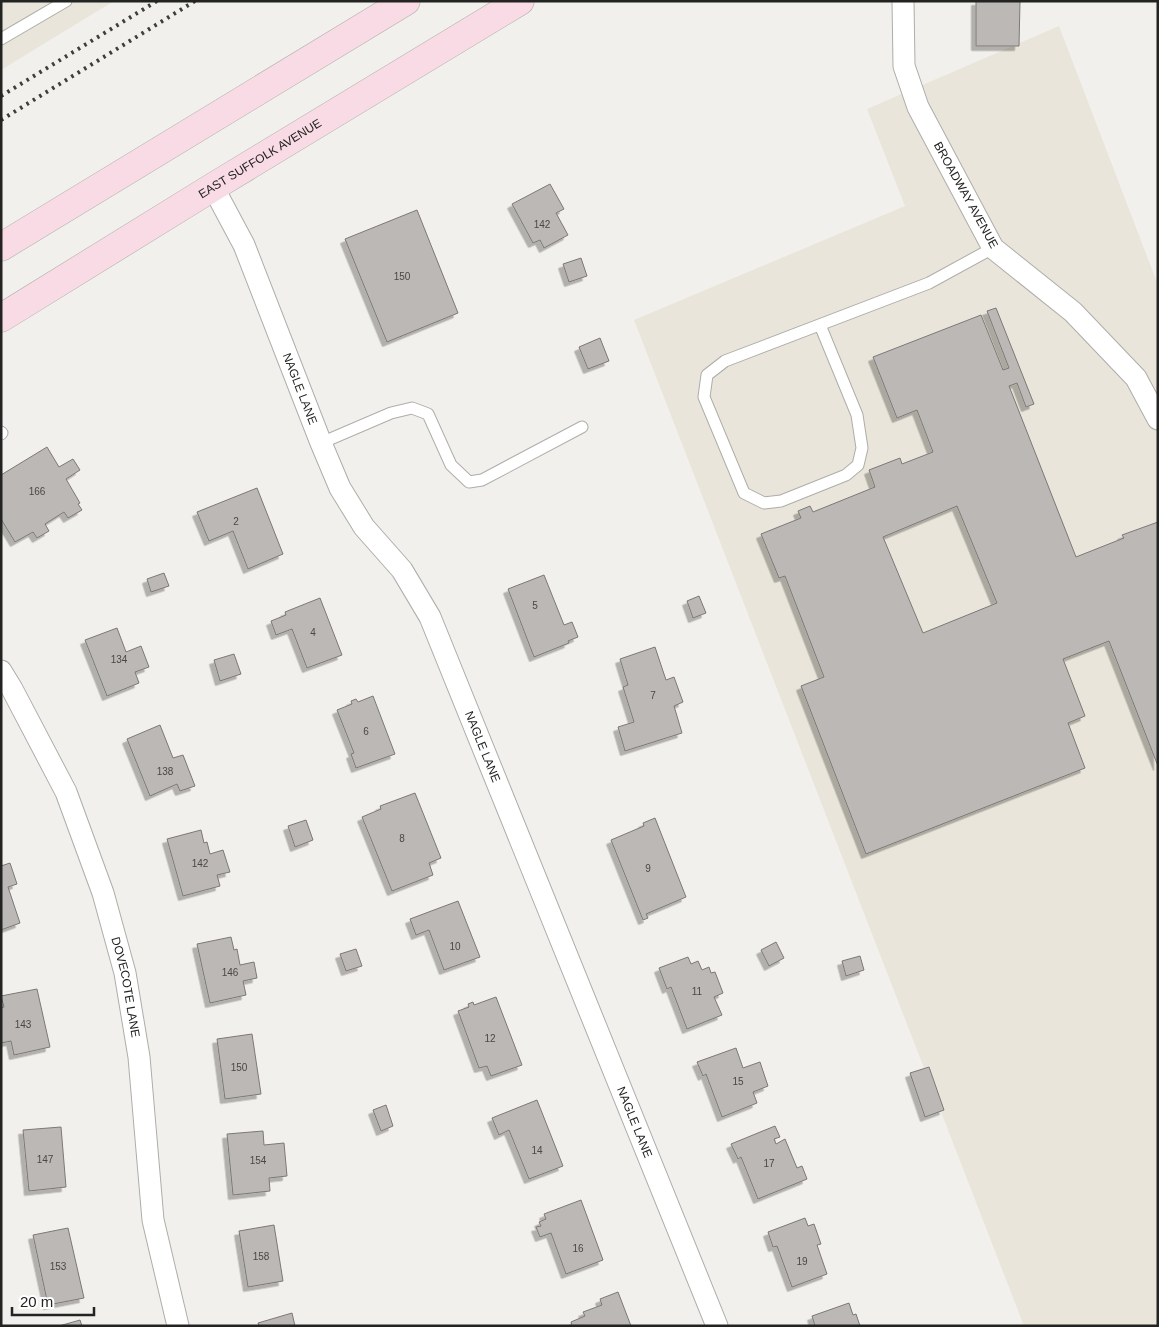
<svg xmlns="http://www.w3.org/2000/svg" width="1159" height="1327" viewBox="0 0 1159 1327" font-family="Arial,sans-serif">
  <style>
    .built { fill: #e9e5da }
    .building { fill: #bcb8b6; stroke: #7c7877; fill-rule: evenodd; filter: url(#shadow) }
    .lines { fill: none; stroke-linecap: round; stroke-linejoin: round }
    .lane-casing { stroke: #aeada9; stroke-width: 13 }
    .street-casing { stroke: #aeada9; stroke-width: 23 }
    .secondary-casing { stroke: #aeada9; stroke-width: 29 }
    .lane { stroke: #fff; stroke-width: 11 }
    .street { stroke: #fff; stroke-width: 21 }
    .secondary { stroke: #f8dbe4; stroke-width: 28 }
    .rail { stroke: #3d3d3b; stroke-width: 4; stroke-dasharray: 2.5 5; stroke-linecap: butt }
    .labels { text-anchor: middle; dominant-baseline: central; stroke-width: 5; stroke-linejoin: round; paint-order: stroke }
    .number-label { font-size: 10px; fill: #494846 }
    .street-label { font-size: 12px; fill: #232321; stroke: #fff }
  </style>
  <defs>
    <filter id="shadow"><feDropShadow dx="-4.5" dy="4.5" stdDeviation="0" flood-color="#0004"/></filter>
  </defs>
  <rect width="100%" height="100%" fill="#f1f0ec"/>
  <path class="built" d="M1,1H114L1,70Z
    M1059,26L1158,285V1326H1024L634,320L905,206L867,109Z"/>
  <path class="building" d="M976,1H1020L1019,46H976Z
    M550,184L564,209L556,213L568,235L544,248L540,240L533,243L512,204Z
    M417,210L458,313L387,342L345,239Z
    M581,258L587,276L569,282L563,264Z
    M996,308L1034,404L1026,407L1017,383L1009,386L1076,557L1124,538L1122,535L1158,522V766L1109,641L1063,659L1085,716L1068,723L1085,768L866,854L801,686L824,677L785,576L779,578L761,534L801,518L798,511L810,506L813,512L875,487L869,470L900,458L902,464L933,452L917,410L897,418L873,357L981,315L1003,370L1009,368L987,311ZM957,506L997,603L923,633L883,537Z
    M600,338L609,361L588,369L579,347Z
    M47,447L59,467L73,459L80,470L66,479L80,503L78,504L82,510L68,518L64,512L45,524L49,531L37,538L33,532L15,542L1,519V475Z
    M257,488L283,554L248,569L233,531L209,541L197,512Z
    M164,573L169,586L151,592L147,579Z
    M544,575L564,625L572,622L578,637L568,641L569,643L534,657L508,589Z
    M699,596L706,613L693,618L687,601Z
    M320,598L342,655L307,668L292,629L276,635L271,621L286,615L285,612Z
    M117,628L126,652L141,646L149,667L135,672L139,683L107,696L85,640Z
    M655,647L666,680L674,677L683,702L674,706L682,733L625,751L618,727L634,722L623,687L628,685L620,659Z
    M234,654L241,674L220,681L214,660Z
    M373,696L395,754L356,768L351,754L354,753L337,710L352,704L351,701L356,699L358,702Z
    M160,725L173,758L183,755L195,786L180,791L177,784L150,796L127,739Z
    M415,793L441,858L429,863L433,875L392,891L362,817L381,809L380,806Z
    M655,818L686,897L646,914L648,918L643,920L611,840L644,826L643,823Z
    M306,820L313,840L295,847L288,826Z
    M201,830L204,843L207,842L210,854L223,850L230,872L217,875L220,886L183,896L167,839Z
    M10,863L17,884L8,887L20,923L1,930V866Z
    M458,901L480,957L444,970L429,930L416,935L410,919Z
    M231,937L234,950L237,949L240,965L254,962L257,978L243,981L246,995L210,1003L197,944Z
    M776,942L784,958L769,966L761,950Z
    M356,949L362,966L346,971L340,954Z
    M860,956L864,970L846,976L842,961Z
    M688,957L691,964L698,961L702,970L709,967L711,973L715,972L723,993L714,997L722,1015L687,1029L671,987L667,989L659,968Z
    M37,989L50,1047L14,1055L11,1041L1,1043V1008L4,1007L1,996Z
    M496,997L522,1065L491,1076L487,1066L479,1068L458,1011L469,1007L468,1004L473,1002L474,1005Z
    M252,1034L261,1094L225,1099L217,1039Z
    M736,1048L743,1068L760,1062L768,1086L753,1092L757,1103L722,1117L706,1074L703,1076L697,1062Z
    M929,1067L944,1110L925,1117L910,1073Z
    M537,1100L563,1166L529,1179L509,1130L499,1135L492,1118Z
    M386,1105L393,1126L381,1131L373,1110Z
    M775,1126L780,1137L774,1139L776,1144L785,1139L797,1168L802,1166L807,1179L758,1199L741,1157L738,1159L731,1144Z
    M61,1127L66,1187L29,1191L23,1130Z
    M263,1131L264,1145L284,1143L287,1176L269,1178L270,1191L233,1195L227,1134Z
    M581,1200L603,1260L566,1274L551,1233L540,1237L536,1227L541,1226L539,1222L546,1219L544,1214Z
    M805,1218L808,1226L814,1224L821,1244L817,1245L827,1274L792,1287L777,1246L773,1247L768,1232Z
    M274,1225L283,1281L248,1287L239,1231Z
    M68,1228L84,1298L48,1305L33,1235Z
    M618,1292L631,1326H572L571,1322L585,1316L583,1312L602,1305L600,1299Z
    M849,1303L853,1315L856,1314L860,1326H815L812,1316Z
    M292,1313L295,1326H259L258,1323Z
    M80,1320L82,1326H59Z"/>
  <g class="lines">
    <defs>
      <path id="lane" d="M1,39L66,1
        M820,325L857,415L862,448L858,465L846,475L781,501L764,503L744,493L704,397L707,375L725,361L929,283L993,248
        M1,432L2,433L1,434
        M321,443L391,413L412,408L428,414L451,465L469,482L482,480L582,427"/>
      <g id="street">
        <path d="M903,1L904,66L918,107L993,248L1073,312L1136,378L1158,419"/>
        <path id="s1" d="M213,187L244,245L321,443L340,488L364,527L402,570L430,617L717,1326"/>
        <path id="s2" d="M1,671L12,689L66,792L103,893L125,973L139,1057L153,1220L178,1326"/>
      </g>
      <g id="secondary">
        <path d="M1,247L406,1"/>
        <path id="s3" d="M1,318L213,187L520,1"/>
      </g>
    </defs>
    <use href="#lane" class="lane-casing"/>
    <use href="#street" class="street-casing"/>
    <use href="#secondary" class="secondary-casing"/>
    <use href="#lane" class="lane"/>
    <use href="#street" class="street"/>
    <use href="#secondary" class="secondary"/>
    <path class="rail" d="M1,96L157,1
      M1,120L195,1"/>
  </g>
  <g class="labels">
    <g class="number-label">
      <text x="542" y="224">142</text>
      <text x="402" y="276">150</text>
      <text x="37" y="491">166</text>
      <text x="236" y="521">2</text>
      <text x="535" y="605">5</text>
      <text x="313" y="632">4</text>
      <text x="119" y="659">134</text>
      <text x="653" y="695">7</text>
      <text x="366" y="731">6</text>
      <text x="165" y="771">138</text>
      <text x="402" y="838">8</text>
      <text x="200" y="863">142</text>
      <text x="648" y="868">9</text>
      <text x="455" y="946">10</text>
      <text x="230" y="972">146</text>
      <text x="697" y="991">11</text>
      <text x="23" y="1024">143</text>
      <text x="490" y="1038">12</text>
      <text x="239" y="1067">150</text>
      <text x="738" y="1081">15</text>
      <text x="537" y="1150">14</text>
      <text x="45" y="1159">147</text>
      <text x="258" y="1160">154</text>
      <text x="769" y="1163">17</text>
      <text x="578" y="1248">16</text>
      <text x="261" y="1256">158</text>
      <text x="802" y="1261">19</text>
      <text x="58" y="1266">153</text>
    </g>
    <g class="street-label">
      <text stroke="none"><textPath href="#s3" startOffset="304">EAST SUFFOLK AVENUE</textPath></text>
      <text transform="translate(966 195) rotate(61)">BROADWAY AVENUE</text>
      <text stroke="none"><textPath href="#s1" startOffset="220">NAGLE LANE</textPath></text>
      <text stroke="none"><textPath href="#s1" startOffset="625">NAGLE LANE</textPath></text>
      <text stroke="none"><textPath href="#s2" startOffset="342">DOVECOTE LANE</textPath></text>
      <text stroke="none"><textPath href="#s1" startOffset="1030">NAGLE LANE</textPath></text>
    </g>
  </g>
  <rect width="1159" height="1327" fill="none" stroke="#232321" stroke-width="5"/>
  <path d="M12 1307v8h82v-8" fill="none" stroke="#232321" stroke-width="2.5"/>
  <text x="20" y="1307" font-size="15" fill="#232321" stroke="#ffffff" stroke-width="4" paint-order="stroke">20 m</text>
</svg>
